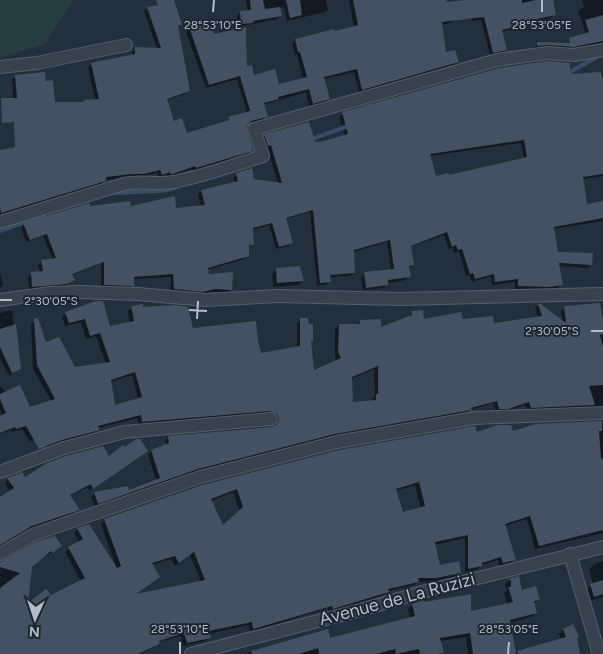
<svg xmlns="http://www.w3.org/2000/svg" width="603" height="654" viewBox="0 0 603 654" font-family="Figtree,sans-serif">
  <style>
    .green { fill: #263c3f }
    .shadow { fill: #0007; fill-rule: evenodd }
    .lines { fill: none; stroke-linecap: round; stroke-linejoin: round }
    .stream { stroke: #394c67; stroke-width: 4.5 }
    .building { fill: #455162; fill-rule: evenodd }
    .minor-casing { stroke: #565f6c; stroke-width: 14 }
    .minor { stroke: #38414e; stroke-width: 12 }
    .ticks { fill: none; stroke: #b4bcc9; stroke-width: 2 }
    .labels { text-anchor: middle; dominant-baseline: central; stroke-width: 4; stroke-linejoin: round; paint-order: stroke }
    .street-label { font-size: 18px; fill: #b4bcc9; stroke: #1d2633 }
    .ticks-label { font-size: 12px; text-anchor: middle; fill: #b4bcc9; stroke: #1d2633; stroke-width: 4; stroke-linejoin: round; paint-order: stroke }
  </style>
  <rect width="100%" height="100%" fill="#242f3e"/>
  <path class="green" d="M0,0H73V2L45,44L0,58Z"/>
  <path class="shadow" d="M246,0H326L328,9L325,12L287,21L284,7L279,8L280,16L277,19L238,27L237,16L241,12H248Z
    M349,0H445L455,20L451,23L441,25L444,54L457,62L454,65L359,92L354,72L324,79L328,99L325,102L309,106L306,92L263,105L266,116L263,120L247,124L245,126L251,150L248,154L193,171L192,169L168,177L166,175L159,177L157,173L140,177L105,180L102,184L0,215V151L17,154L12,79L16,76L45,82L54,104L82,103L84,101L95,100L88,67L92,64L132,56V52L136,48L157,49L144,11L148,8L181,25L177,28L189,91L185,94L166,100L173,122L186,134L225,122L229,118L247,113L237,79L206,88L186,32L189,28L213,36L253,76L278,85L303,79L297,54L295,55L292,43L295,40L354,27Z
    M474,0H552L555,14L551,18L526,23L523,27L501,32L505,50L502,53L490,55L481,20L472,21L470,4Z
    M582,0H603V45L569,50L534,49L538,43L567,44L568,41L571,49L573,48L571,40H569L586,35L578,11L584,7Z
    M603,73V176L582,179L586,205L603,202V221L553,229L557,253L591,265L587,268L558,266L561,284L558,288L544,290L515,289V282L492,285L491,276L472,282L469,275L466,276L459,251L454,253L453,248L449,249L444,235L410,247L413,265L409,268V277L406,280L387,283L384,288L363,290L361,277L364,274L391,270L387,242L353,252L354,272L351,276L329,277L330,281L326,285H317L310,212L285,219L292,242L288,246L276,249L269,225L252,230V244L249,247L247,255L244,259L207,270L208,275L231,289L228,293L211,292L199,294L171,292V277L133,279L132,285L129,289L101,288V264L71,275L74,280L63,287L29,290L28,277L32,273H40L38,265L42,261L53,260L43,236L26,242L21,228L24,224L89,208L175,209L201,207L198,194L202,191L235,183L233,178L237,174L253,180L278,183L267,148L265,149L262,139L265,136L314,144L345,136L339,117L343,114L569,76ZM521,143L524,159L448,176L435,177L429,156Z
    M276,270L303,280L298,285L273,287L272,274Z
    M0,272L3,285L0,288Z
    M539,305L562,321L561,311L565,308L600,313L603,312V410L527,411L525,405L503,412H496L493,403L470,410L466,414L330,437L193,472L95,506L91,497L95,493L128,492L156,480L148,455L151,451L166,446L165,441L168,437L272,428L275,427V418L139,425L137,418L98,428L95,433L46,448L40,437L30,442L22,429L12,432L11,430L0,434V417L2,416L0,410V386L25,412L51,401L33,369L31,324L35,320L45,345L74,368L106,364L96,336L86,339L81,322L65,326L62,317L66,313L80,309L109,327L130,323L128,311L132,307L142,308L192,329L256,341L260,355L297,348V323L301,320L310,342L313,372L337,361L335,357V329L339,325H357L361,321L379,329L408,318L412,312L422,321L462,320L492,325L538,318L535,309ZM374,369L375,396L372,399L373,402L352,403L351,379ZM132,375L138,399L114,407L110,382Z
    M12,310L20,368L9,376L0,358V313Z
    M603,422V533L535,549L527,519L504,526L514,560L510,564L499,566L498,560L481,565L477,570L465,572V538L434,545L439,566L460,572L456,576L431,582H418L414,585L388,591L384,595L329,612L328,608L250,632L248,625L209,634V637L206,641L183,646L181,636L159,642L152,648L140,654H0V563L56,550L48,555L47,554L31,567L26,606L51,597L81,581L65,552L79,542L74,533L78,529L116,567L101,524L105,520L203,486L476,434L513,432L535,425ZM415,485L421,509L402,514L395,491ZM233,492L240,512L223,527L211,501ZM190,555L201,582L133,596L152,565L171,559L175,566Z
    M146,451L89,491L88,487L69,496L78,510L74,513L26,530L0,546V499L10,492L5,483L8,479L24,478L108,457Z
    M603,561V597L589,601L586,590L593,584L589,569L594,564Z
    M518,578L521,591L538,599L534,604L536,612L531,617L509,623L514,653L561,640L559,634L563,630L576,638L579,654H468L466,637L440,641L443,654H245L256,650L329,640L410,618L408,609L413,605L424,604L470,612L508,605L504,593L507,591L505,584L508,581Z"/>
  <g class="lines">
    <path class="stream" d="M564,72H570L600,55
      M309,140L351,125
      M113,193L166,190L177,187
      M0,231L44,215"/>
  </g>
  <path class="building" d="M156,0H174L182,25L178,26L190,91L167,99L174,121L182,118L187,133L229,120L228,117L250,111L240,76L209,85L189,27L210,21L214,34L246,27L247,66L252,65L254,75L275,69L279,84L307,77L300,52H298L295,39L334,29L335,31L358,25L353,0H446L447,2L466,0H522V3L536,0H553L556,15L527,21L528,24L502,30L507,50L493,53L484,17L442,22L446,52L455,50L459,62L362,90L357,69L324,77L330,99L313,104L309,89L278,97L279,99L264,103L268,117L251,121L246,127L253,151L196,168L195,166L173,174H170V172L162,175L160,170L144,174H132L106,177V181L1,213L0,207V150L15,147L14,122L2,123L1,98H17L15,75L45,72L46,81L53,80L55,102H84L83,100L99,99L91,63L135,54V47L161,48L147,7L158,5Z
    M250,0H263L265,9L280,7L282,16L253,21L254,23L241,24L240,11L251,10Z
    M286,0H300L302,15L290,18Z
    M603,15V41L574,47L547,45L537,46V42L570,43L569,38L589,32L585,20Z
    M547,61L570,63V74L601,72L603,79V174L583,177L587,204L603,201V218L554,227L558,252L593,253L592,265L559,263L563,285L548,287L518,286V279L495,282L494,274L475,279L473,273L470,274L462,249L458,250L456,245L452,247L447,232L411,246L414,265L409,266L411,277L388,280V285L366,288L364,272L394,269L390,240L354,250L355,273L330,275L331,282L320,283L313,210L286,218L293,243L279,247L272,223L253,228L254,245H249V256L208,268L209,274L233,272L232,290L215,289L203,292L174,289L173,274L134,277V286L104,285V262L72,274L75,280L67,284L32,287L31,272L43,271L41,260L56,258L47,234L30,240L23,223L89,203L90,206L130,201L131,206L175,196L176,208L205,205L201,190L238,181L236,173L252,168L254,179L282,183L271,145L268,146L264,134L309,122L315,142L324,141L348,134L342,112L499,68ZM524,140L527,157L449,175L448,173L436,176L430,154Z
    M300,266L304,281L277,283L276,268Z
    M96,301H103L110,326L134,321L131,306L143,304V307L174,305L188,307L193,328L256,321L258,341L261,353L300,346V318H308L309,324H313V341H311L314,370L341,358L338,352L339,324H360V320L381,319V327L412,315L411,311L423,310L424,319L461,312L463,319L493,316L494,323L542,316L538,304H541L566,323L564,306L600,303L603,319V334L600,335L603,347V385L589,386L595,405L531,408L529,402L508,409H499L497,401L471,408L472,410L335,434L198,469L98,504L94,492L128,486L129,490L160,478L151,450L169,443L168,436L272,427L276,425L279,419L277,414L270,411L142,422L141,415L98,426L100,430L62,440L39,449L26,426L16,429L15,427L0,433V416L6,413L0,399V394L20,385L30,407L55,399L37,365L34,319L38,318L46,342L59,337L75,367L110,362L100,333L90,336L85,319L69,323L65,312ZM378,366V394H376V400L353,402L352,377ZM135,372L142,397L115,405L111,380Z
    M16,324L21,369L12,373L0,347V329Z
    M602,421V431H599L601,459L603,458V530L539,546L530,516L505,524L516,560L503,563L501,557L482,563V566L468,569V535L435,542L440,565L459,561L461,573L436,578H418L419,582L388,589L389,592L333,609L332,606L253,629L252,622L209,631L211,638L187,643L184,633L159,641L160,643L157,645L138,654H0V588L20,573L0,567V562L38,541L55,536L62,546L52,553L51,551L32,567L28,603L46,589L51,595L85,578L68,547L83,539L77,528L89,524L117,568L121,566L104,519L202,485L339,450L475,426L477,432L497,425H511L513,431L535,424ZM419,482L425,506L403,512L396,489ZM237,489L243,507L223,525L211,499ZM194,552L205,580L136,594L160,577L152,563L175,556L179,563Z
    M137,439H140L148,451L93,489L91,484L70,495L80,510L32,526L0,545V497L14,488L7,478L22,472L25,477L47,463L66,456L103,446L109,456L123,445L124,447Z
    M519,576L522,590L536,586L540,600L534,601L537,613L510,620L516,654H473L470,633L440,638L444,653L438,654H420L419,649L396,654L395,649L376,654H319L318,648L299,654H252L251,651L328,629L330,638L415,616L412,604L424,600V602L471,594V611L513,602L508,587H511V580L508,579Z
    M603,580V594L594,597L590,584Z
    M573,624L579,637L577,638L580,654H518L517,651L566,637L563,629Z"/>
  <g class="lines">
    <defs>
      <path id="minor" d="M0,67L37,63L126,45
        M0,222L124,184C141,180 155,185 174,182C205,176 233,165 263,156L254,129L497,60L547,53L574,55L603,50
        M0,300L50,293L79,292L138,294L206,300L277,296L400,299L603,294
        M0,472L64,448L124,432L271,419
        M0,554L35,534L200,477L337,442L474,418L603,413
        M570,554L599,654
        M191,654L364,609L426,591L603,547"/>
    </defs>
    <use href="#minor" class="minor-casing"/>
    <use href="#minor" class="minor"/>
  </g>
  <path class="ticks" d="M213,12L214,0M542,12V0M0,300H12M189,310L207,311M197,319L198,301M591,331H603M180,654V642M508,654L509,642"/>
  <g class="labels">
    <g class="street-label">
      <text transform="translate(397 599) rotate(-15)">Avenue de La Ruzizi</text>
    </g>
  </g>
  <g class="ticks-label">
    <text x="213" y="29">28°53'10"E</text>
    <text x="542" y="29">28°53'05"E</text>
    <text x="51" y="305">2°30'05"S</text>
    <text x="552" y="335">2°30'05"S</text>
    <text x="180" y="633">28°53'10"E</text>
    <text x="509" y="633">28°53'05"E</text>
  </g>
  <g transform="translate(35 619) rotate(183)" stroke="#1d2633" stroke-width="4" paint-order="stroke">
  <path d="M0-4L9 19L0 12L-9 19Z" fill="#b4bcc9"/>
  <text y="-8" font-size="14" font-weight="bold" text-anchor="middle" fill="#b4bcc9">N</text>
  </g>
</svg>
